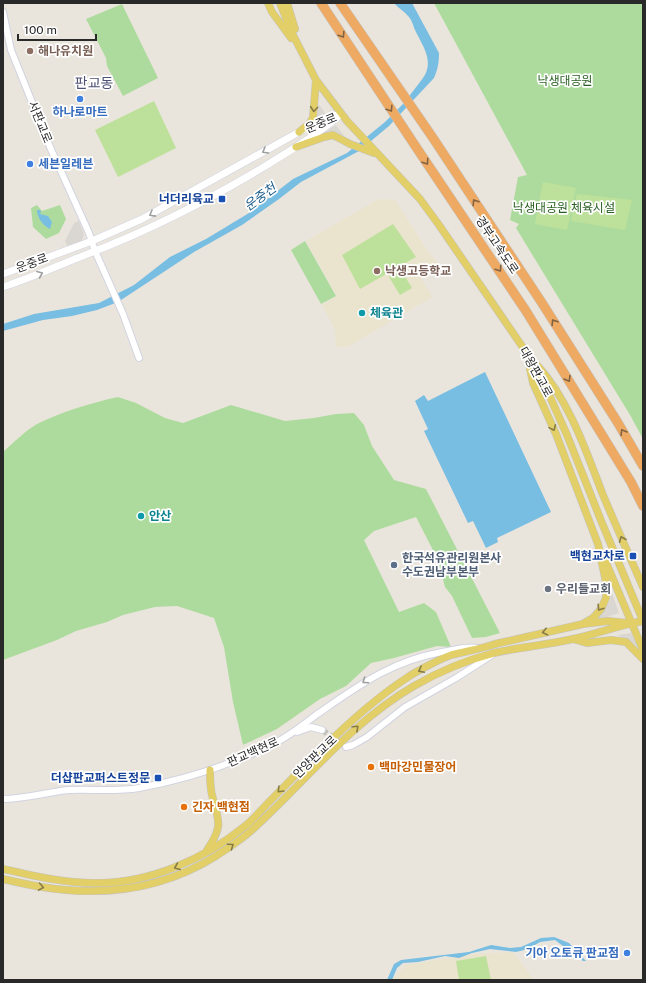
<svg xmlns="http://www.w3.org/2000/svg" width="646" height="983" viewBox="0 0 646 983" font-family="'Public Sans','Noto Sans KR',sans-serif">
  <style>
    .education { fill: #eae3cd }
    .green { fill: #addb9d }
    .pitch { fill: #bde19a }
    .plaza { fill: #dad7d2 }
    .water { fill: #78bde2 }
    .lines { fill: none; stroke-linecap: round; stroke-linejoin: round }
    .tertiary-tunnel { stroke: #c3bfb8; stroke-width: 6; stroke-dasharray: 6 3; stroke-linecap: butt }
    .tertiary-casing { stroke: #d1d3e0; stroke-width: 8 }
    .secondary-casing { stroke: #d1d3e0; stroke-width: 8 }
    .primary-casing { stroke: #c3c3c3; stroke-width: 8 }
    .motorway-casing { stroke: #c3c3c3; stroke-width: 10 }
    .tertiary { stroke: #fff; stroke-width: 6 }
    .secondary { stroke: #fff; stroke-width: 7 }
    .primary { stroke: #e2cf68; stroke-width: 7 }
    .motorway { stroke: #eeaa63; stroke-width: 9 }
    .oneway { stroke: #826343 }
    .oneway2 { stroke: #867c48 }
    .oneway3 { stroke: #9f9f9f }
    .education-dot { fill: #8d6e63; stroke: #fff; stroke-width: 1.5 }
    .shop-dot { fill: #3f7fe0; stroke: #fff; stroke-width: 1.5 }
    .transit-dot { fill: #1a4fb4; stroke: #fff; stroke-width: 1.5 }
    .culture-dot { fill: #0f9aa8; stroke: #fff; stroke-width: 1.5 }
    .service-dot { fill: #5c6f8a; stroke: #fff; stroke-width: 1.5 }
    .worship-dot { fill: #6b7280; stroke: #fff; stroke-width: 1.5 }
    .food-dot { fill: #e8710a; stroke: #fff; stroke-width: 1.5 }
    .labels { text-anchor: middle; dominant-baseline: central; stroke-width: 3.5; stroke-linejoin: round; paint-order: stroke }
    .education-label { font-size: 12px; font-weight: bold; fill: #785e54; stroke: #fff; text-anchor: start }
    .park-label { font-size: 12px; fill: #285e21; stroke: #fff }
    .shop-label { font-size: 12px; font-weight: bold; fill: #366cbe; stroke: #fff }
    .street-label { font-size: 12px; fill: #292929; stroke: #fff }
    .transit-label { font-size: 12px; font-weight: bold; fill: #164399; stroke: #fff; text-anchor: end }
    .culture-label { font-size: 12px; font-weight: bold; fill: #0d838f; stroke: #fff; text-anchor: start }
    .service-label { font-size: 12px; font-weight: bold; fill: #4e5e75; stroke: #fff; text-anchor: start }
    .worship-label { font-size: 12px; font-weight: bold; fill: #5b616d; stroke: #fff; text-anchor: start }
    .food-label { font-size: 12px; font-weight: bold; fill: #c56008; stroke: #fff; text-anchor: start }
    .water-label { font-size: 13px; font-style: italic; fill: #1a5b8b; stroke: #fff }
    .quarter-label { font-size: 14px; fill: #4e5274; stroke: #fff }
  </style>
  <rect width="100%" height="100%" fill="#eae5dc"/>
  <path class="education" d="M379,199L395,200L427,250L439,265L421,278L432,297L349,346L336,347L335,329L322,305L337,296L306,241Z
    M513,952L534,980H392L406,965L474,954Z"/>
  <path class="green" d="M434,3H643V439L630,415L516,228L519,224L510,220L518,177L527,175Z
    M122,4L158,78L123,96L107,66L106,58L86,19Z
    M37,205L42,211L60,205L66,219L59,233L46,239L33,227L31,208Z
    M305,241L336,296L321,304L291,250Z
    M118,397L136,403L165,418L183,423L231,405L285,421L314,418L336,414L354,413L364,425L372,446L394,480L426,489L500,633L486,637L472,638L452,596L445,587L438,560L416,517L374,531L364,540L399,612L424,603L436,612L451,647L437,646L394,658L371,663L346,686L320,699L277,729L243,745L233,702L224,647L214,618L177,606L155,607L123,615L107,622L76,631L57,640L3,660V452C14,442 26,430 39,423C64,411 91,403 118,397Z"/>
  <path class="pitch" d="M154,101L176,148L118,177L95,130Z
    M543,182L576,188L567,230L535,224Z
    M577,194L632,200L625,230L571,221Z
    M393,224L416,257L360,289L342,255Z
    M401,270L412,288L400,295L389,277Z
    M486,956L491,980H459L456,961Z"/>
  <path class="plaza" d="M319,104L326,115L313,122L317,115Z
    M336,125L345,137L336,132H328L320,135Z
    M79,221L84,235L81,243L68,248L65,241L74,223Z
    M611,590L619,613L595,621L610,601Z
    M631,633L638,647L618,635Z"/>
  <path class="water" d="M394,3H412L439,53C439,62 438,69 434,78L389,126L359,151L301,182L279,199L242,225L194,252L118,302L97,310L72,316L43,320L3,331V324L34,314L99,303L134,285L170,257L206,239L249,213L293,179L347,153L385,122L404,103L423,78C435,61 422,45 415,30C413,25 412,20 408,16C404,11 398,8 394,3Z
    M37,210H40L41,212L40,214L48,216L52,222L50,229C43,226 37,217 37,210Z
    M485,372L551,512L497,538L498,542L486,548L473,521L468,523L424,431L428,429L415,401L424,395L428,401Z
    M554,937L569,943L586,961H583L555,940L540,942L528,949L516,952L490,949L472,953L459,958L445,956L418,962L403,963L397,968L392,980H387L394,964L401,960L469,952L491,945L510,948L521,947L541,938Z"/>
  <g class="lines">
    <path class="tertiary-tunnel" d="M322,730L344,745"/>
    <defs>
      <path id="tertiary" d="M3,12L11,50L50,147L89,233L95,251L123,314L139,358
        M297,732L311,727L322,730
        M346,747L353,745L367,737L405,707L456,678L492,655
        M3,799C25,799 47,792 69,790C92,789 116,792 139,788C183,780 230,765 271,745C287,738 302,726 316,715C358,686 391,661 442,652C455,650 465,646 478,648"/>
      <path id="secondary" d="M3,274L92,241L142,219L299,132L324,119L339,114
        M3,287C31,278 57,266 85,255C148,231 209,200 267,165C292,149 319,134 341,114"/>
      <path id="primary" d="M268,3L272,12L291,38
        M280,3L292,33L316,80L347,121L420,199L439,225L526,352L542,379L567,435L602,523L643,621
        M287,3L295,29
        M299,132L309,124L313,118L316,80
        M296,147L324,137L333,135L350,144L374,153
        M528,359L533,383L556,434L598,544L607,587L606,598L601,609L593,618L584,623
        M537,365C569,400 586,451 603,495C616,526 630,557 643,587
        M605,560L643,650
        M573,639L587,643L611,640L626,642L643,659
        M207,850C222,828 220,823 213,799C210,790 210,780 210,770
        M3,869C34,876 64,883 95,883C148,884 205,859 245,826C254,819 261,810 269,802C286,785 303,767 320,751C347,724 376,698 408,677C417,671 442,658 451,655C466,651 481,649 495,644L583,624L608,621L627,623
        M3,879C16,882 29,885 42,887C103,897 163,889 216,856C228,848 241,840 252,830C305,782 350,723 414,686C438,672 467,660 494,653C520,647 547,645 573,639C596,634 619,625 643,621"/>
      <path id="motorway" d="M321,3L416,147L526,311L631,482L643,506
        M340,3L433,138L542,303L618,423L643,466"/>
    </defs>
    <use href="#tertiary" class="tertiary-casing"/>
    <use href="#secondary" class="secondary-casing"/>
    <use href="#primary" class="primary-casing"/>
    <use href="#motorway" class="motorway-casing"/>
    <use href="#tertiary" class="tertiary"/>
    <use href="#secondary" class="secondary"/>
    <use href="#primary" class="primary"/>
    <use href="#motorway" class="motorway"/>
  </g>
  <defs><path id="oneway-chevron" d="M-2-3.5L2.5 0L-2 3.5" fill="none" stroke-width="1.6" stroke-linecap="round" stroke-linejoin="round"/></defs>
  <g class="oneway">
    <use href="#oneway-chevron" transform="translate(342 35) rotate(57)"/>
    <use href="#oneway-chevron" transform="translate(390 109) rotate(57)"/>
    <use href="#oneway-chevron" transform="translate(426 162) rotate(56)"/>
    <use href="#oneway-chevron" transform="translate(475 202) rotate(-123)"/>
    <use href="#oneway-chevron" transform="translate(499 269) rotate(56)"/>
    <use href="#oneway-chevron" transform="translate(554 322) rotate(-122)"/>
    <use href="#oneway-chevron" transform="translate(568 379) rotate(59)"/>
    <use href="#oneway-chevron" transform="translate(623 432) rotate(-121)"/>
  </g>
  <g class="oneway2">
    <use href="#oneway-chevron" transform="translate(314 109) rotate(95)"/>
    <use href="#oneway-chevron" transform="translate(553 428) rotate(66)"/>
    <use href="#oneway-chevron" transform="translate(622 539) rotate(-113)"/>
    <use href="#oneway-chevron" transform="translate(600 608) rotate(123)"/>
    <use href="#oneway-chevron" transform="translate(545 632) rotate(167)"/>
    <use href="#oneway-chevron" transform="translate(421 670) rotate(153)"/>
    <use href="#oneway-chevron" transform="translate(356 728) rotate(-43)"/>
    <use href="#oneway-chevron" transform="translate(280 790) rotate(135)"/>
    <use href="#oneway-chevron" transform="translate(231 846) rotate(-35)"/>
    <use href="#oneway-chevron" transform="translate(177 867) rotate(158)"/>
    <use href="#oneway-chevron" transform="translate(41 887) rotate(10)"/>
  </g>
  <g class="oneway3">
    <use href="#oneway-chevron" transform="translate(265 151) rotate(150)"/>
    <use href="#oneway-chevron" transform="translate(152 214) rotate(151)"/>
    <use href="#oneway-chevron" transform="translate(40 274) rotate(-22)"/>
    <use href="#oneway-chevron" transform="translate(365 681) rotate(146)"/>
  </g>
  <g class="education-dot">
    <circle cx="30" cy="51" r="4"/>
    <circle cx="377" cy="271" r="4"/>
  </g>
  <g class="shop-dot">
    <circle cx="80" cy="99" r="4"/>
    <circle cx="30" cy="164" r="4"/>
    <circle cx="627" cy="953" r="4"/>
  </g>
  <g class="transit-dot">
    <rect x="218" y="195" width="8" height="8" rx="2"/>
    <rect x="629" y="552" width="8" height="8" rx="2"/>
    <rect x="154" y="774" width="8" height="8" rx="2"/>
  </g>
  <g class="culture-dot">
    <circle cx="362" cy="313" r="4"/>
    <circle cx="141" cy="516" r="4"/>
  </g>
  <circle class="service-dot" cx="394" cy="565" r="4"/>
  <circle class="worship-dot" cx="548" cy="589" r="4"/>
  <g class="food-dot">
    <circle cx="371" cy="767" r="4"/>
    <circle cx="184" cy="807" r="4"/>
  </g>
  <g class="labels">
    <g class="education-label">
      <text x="38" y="51">해나유치원</text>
      <text x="385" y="271">낙생고등학교</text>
    </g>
    <g class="park-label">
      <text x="565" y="81">낙생대공원</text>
      <text x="564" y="208">낙생대공원 체육시설</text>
    </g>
    <g class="shop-label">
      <text x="80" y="112">하나로마트</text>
      <text x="38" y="164" text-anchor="start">세븐일레븐</text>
      <text x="619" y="953" text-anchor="end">기아 오토큐 판교점</text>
    </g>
    <g class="street-label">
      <text transform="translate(40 122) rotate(68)">서판교로</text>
      <text transform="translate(321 123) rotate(-22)">운중로</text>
      <text transform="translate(497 245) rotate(56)">경부고속도로</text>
      <text transform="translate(32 263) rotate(-20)">운중로</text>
      <text transform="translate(536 372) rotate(61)">대왕판교로</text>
      <text transform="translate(253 752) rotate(-24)">판교백현로</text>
      <text transform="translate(315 757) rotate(-44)">안양판교로</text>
    </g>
    <g class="transit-label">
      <text x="214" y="199">너더리육교</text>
      <text x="625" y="556">백현교차로</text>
      <text x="150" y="778">더샵판교퍼스트정문</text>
    </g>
    <g class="culture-label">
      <text x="370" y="313">체육관</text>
      <text x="149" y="516">안산</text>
    </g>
    <g class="service-label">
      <text x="402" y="558">한국석유관리원본사<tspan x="402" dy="14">수도권남부본부</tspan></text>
    </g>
    <g class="worship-label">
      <text x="556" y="589">우리들교회</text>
    </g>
    <g class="food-label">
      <text x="379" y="767">백마강민물장어</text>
      <text x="192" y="807">긴자 백현점</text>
    </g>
    <g class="water-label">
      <text transform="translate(260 197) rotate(-36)">운중천</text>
    </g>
    <g class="quarter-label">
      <text x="94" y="83">판교동</text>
    </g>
  </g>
  <rect width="646" height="983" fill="none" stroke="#292929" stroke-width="8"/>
  <path d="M18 34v6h78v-6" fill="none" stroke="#292929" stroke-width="2"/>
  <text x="24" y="34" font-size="12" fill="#292929" stroke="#ffffff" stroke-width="3" paint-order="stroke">100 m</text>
</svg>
